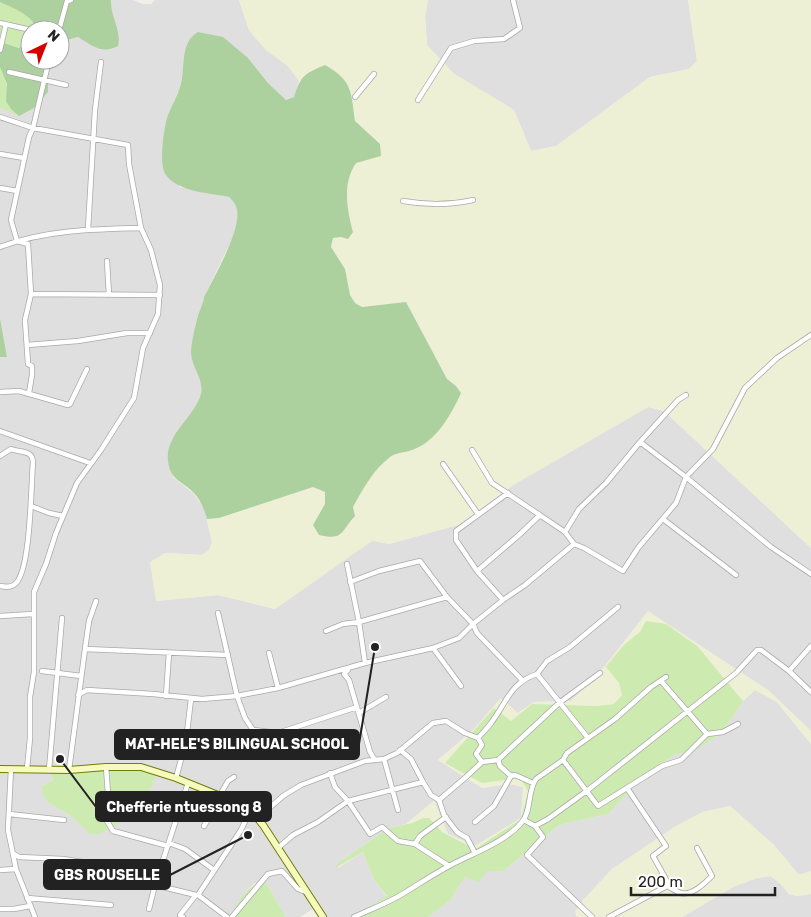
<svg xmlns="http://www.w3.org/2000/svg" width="811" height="917" viewBox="0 0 811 917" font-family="Rubik,sans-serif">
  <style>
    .residential { fill: #e0dfdf; fill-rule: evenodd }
    .farmland { fill: #eef0d5 }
    .grass { fill: #cdebb0 }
    .forest { fill: #add19e }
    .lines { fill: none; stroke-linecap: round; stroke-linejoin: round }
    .street-casing { stroke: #a9a9a9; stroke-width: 6 }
    .secondary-casing { stroke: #707d05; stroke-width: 8 }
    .street { stroke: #fff; stroke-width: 4.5 }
    .secondary { stroke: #f7fabf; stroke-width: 6 }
    .leader { fill: none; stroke: #222; stroke-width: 2 }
    .callout-dot { fill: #222; stroke: #fff; stroke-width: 2 }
    .callout { fill: #222; stroke: #222; stroke-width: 2 }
    .callout-label { font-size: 14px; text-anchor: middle; font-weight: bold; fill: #fff }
  </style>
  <rect width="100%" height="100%" fill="#f2efe9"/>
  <path class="residential" d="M111,0H133L143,4H151L155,0H239L249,30L266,50L288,66L299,81L294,97L286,100L268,83L248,58L187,45L180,87L168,114L179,187L229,197L235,203L238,212L236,231L204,297L203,304L197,318L191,353L202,386L201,396L193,412L171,440L173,477L193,493L204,508L212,542L209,550L202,555L165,553L156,601L218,595L275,609L372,540L389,544L458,525L515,484L648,407L664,411L811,548V731L768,690L600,672L571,701L534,702L518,713L471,732L438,760L482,788L509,784L524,787L521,818L475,846L448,834L434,801L406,824L389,828L339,862L338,868L363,852L374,880L387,897L352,917H323L316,907L300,917H286L265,881L255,883L247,890L229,917H0V357L7,356L0,318V109L48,60H60V42L62,41L78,37L101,50ZM49,770L149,792L134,800L126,808L90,833L71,816L47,802L42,786L53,780Z
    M428,0H688L697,61L689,69L650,77L556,146L531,151L514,110L454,74L427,45L425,16Z
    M755,690L777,702L811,744V871L799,875L774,845L730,806L703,812L676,826L612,869L575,912L577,917H427L451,899L465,877L487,871H503L559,825L608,814L643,777L674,755L696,750L722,733L743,701Z
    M771,876L781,884L789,894L797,896L811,894V917H682L733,887L757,878Z"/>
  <path class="farmland" d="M239,0H428L425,16L427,45L454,74L514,110L531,151L556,146L650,77L689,69L697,61L688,0H811V548L664,411L648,407L515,484L458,525L389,544L372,541L275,609L218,595L156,601L150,562L165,553L202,555L209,550L212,542L207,519L219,518L313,487L325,492V504L313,524L319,535L332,538L343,532L355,516L353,507L370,478L388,458L396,453L413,450L456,386L447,379L406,302L362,307L355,303L350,295L345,269L331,247L332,238L353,232L348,215L347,189L350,171L356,163L380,144L355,121L351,91L349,87L308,72L299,81L288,66L266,50L249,30Z
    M648,611L768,690L811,731V744L777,702L755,690L743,701L697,646L640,632L624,645L606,666L619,683L622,695L614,704L597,706L532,704L511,721L520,778L528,791L521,819L475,849L442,832L429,818H423L406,824L434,801L448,834L475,846L521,818L523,787L509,784L482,788L438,760L471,732L501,698L518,713L534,702L571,701L600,672Z
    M730,806L774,845L799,875L811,871V894L797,896L789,894L781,884L771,876L757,878L733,887L682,917H577L575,912L583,900L612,869L676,826L703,812Z"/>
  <path class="grass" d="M0,2C12,8 34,15 36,30H30V39L19,48L4,43L0,47Z
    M0,67C2,72 5,77 6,83C11,101 1,99 19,116L1,108L0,109Z
    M646,621L666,624L697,646L743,701L722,733L696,750L674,755L643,777L608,814L559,825L503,871H487L479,882L465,877L451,899L431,915L427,917H352L387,896L374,880L363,852L334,869L339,862L389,828L412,823L423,818H429L442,832L475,849L521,819L528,791L520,778L482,783L445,763L494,708L511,721L532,704L597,706L614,704L622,695L619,683L606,667L624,645L640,632Z
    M141,767L158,772L149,792L134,800L127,808L129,818L99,834H90L71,816L47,802L43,795L42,786L53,780L49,770Z
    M265,881L286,917H229C238,902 246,885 265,881Z"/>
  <path class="forest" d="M0,0H111C110,16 122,31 118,46C101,55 92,45 78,37L60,42V30H36C34,15 12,8 0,2Z
    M198,32L223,37L248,58L268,83L286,100L294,97C301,75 304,74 325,65C353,81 351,92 355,121L380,144L381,156L356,163C342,183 347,210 353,232L348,239L341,237L333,238L331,247L345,269L350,295L355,303L362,307L406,302L447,379L456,386L461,393C451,415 436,442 412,450C404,453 397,452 390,457C373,470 363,489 353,507L355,516C341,531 344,541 319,535L313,525L325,504V492L313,487L219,518L207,519C204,509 201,500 193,492C182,481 170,480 168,461C165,435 192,419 200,397C206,381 192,369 191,353C191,343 195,328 197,319C199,311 203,305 204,297C214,277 241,231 237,210C236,204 233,201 229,197C210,193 178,192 166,175C158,165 164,127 168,115C171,106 177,97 180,87C186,69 179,43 198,32Z
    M30,39V60H48V92L34,108L19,116L11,109L6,101L7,84L0,67V47L4,43L19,48Z
    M0,318L7,357H0Z"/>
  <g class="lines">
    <defs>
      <path id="street" d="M0,23L31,30
        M59,30L67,1L71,0
        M0,50L6,24
        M9,72L66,85
        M355,97L374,74
        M418,100L451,48L474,41L504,39L520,28L513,0
        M0,117L33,128L128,145L129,164L141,228L151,250L160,285L158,314L143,348L134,398L101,450L77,483L56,533L46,564L34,592V672L30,697V738L27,769
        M0,154L24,158
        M0,188L17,191
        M403,201C426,205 450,205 473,200
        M88,229L95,110L101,62
        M0,247C45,230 94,229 141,228
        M107,261L109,295
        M31,294L160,295
        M27,345L78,341L127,333H150
        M0,392L19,391L68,405L70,404L87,369
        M29,393L32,375V366L28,364L25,320L31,294L28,244L17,241L11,220L29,137L33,128L49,60
        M0,431L90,463
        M640,442L686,477L771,547L811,574
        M472,450L492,483L565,532L574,544
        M0,456L11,449C20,453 32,449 33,462C31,484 31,572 15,584C11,588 5,587 0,586
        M443,464L478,514
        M31,506L49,513L63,516
        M663,519L736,575
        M565,532L579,509L606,483L640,442L678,400L686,395
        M347,564L359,622L447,597
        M477,571L519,535L540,515
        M350,582L379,571L420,561L447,597L473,624L477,633L522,680
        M503,600L477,571L456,540V531L508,493
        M218,613L237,696L245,718L253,730L278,733L357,707
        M0,616L33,614
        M326,631L343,624L359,622L365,663
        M433,648L461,686
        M85,649L228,655
        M269,653L278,688
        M348,670L344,674L349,680L370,752L375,760
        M42,671L81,676
        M789,671L811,646
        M537,674L547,661L570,647L618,607
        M78,695L87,690L153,694L202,699L237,696L278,688L365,663L433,648L459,638L473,624L503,600L525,585L574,544L584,548L623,571L638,548L676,503L686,477L713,449L745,388L777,358L811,335
        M166,696L169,653
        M359,713L386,697
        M707,734L723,732L738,724
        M478,738C482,733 488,728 491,723C507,702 510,683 537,674L588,738
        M400,750L411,759L423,782L431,795L439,800L444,815L457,832L467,838L475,853
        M384,759L398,810
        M498,760L500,766L511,776L515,775L533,783
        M563,760L598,806L662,766L681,760L707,734L661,681
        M106,767L109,807L107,821L113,831L168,846
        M11,769L8,830L16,869L35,917
        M49,770L62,618
        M69,770L85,649L89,621L96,601
        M330,773L335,787L348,801L370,834L382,827L398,841L415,844L449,866
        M176,778L186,741L191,699
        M627,788L666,846L653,856L668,883L667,886
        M220,795L228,781L234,777
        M439,800L466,777L482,762
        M9,814L64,820
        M258,818L283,796L301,785L365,761L384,759L397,753L433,723L446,721L465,733L478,738L482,745L476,754L482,762L498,760L559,703L600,673
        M524,820L535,826L548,819L588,790L736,673L757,650H761L789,671L811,692
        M475,822L494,806L511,776
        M204,826L222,797
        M535,826L543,837L527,855L592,917
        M169,843L185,849L214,870
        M415,844L420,836L446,817
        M278,848L293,835L318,822L348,801L423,782
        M14,854L19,857L63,859L88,863L155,885L196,895
        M0,870L16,869
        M198,895L227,917
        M27,898L111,905
        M0,909H14L30,906
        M149,909L155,885L188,783
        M183,917L180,915L196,895H198L241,830L250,811
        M232,917L268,874L282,871L298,889L306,892
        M354,917C369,910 385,904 399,896C416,886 432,875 449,866C471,854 506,842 522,822C532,810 527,792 536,779L563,760L567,753L615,719L651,687L666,677
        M609,917L667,886C671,888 677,892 681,893C692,896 705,883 712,876L697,848"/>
      <path id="secondary" d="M0,769L69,770L106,767H141L176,778L240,804L253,813L263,825L323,917"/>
    </defs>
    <use href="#street" class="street-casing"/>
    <use href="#secondary" class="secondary-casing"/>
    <use href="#street" class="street"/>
    <use href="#secondary" class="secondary"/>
  </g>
  <path class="leader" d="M375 647L359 744M60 759L96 807M248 835L170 875"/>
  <g class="callout-dot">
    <circle cx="375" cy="647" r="5"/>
    <circle cx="60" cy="759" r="5"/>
    <circle cx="248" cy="835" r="5"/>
  </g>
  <g class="callout">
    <rect x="115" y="730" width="244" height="29" rx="5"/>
    <rect x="96" y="792" width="175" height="29" rx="5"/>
    <rect x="44" y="860" width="126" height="29" rx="5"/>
  </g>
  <g class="callout-label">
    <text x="237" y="749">MAT-HELE'S BILINGUAL SCHOOL</text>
    <text x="184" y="812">Chefferie ntuessong 8</text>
    <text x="107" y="880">GBS ROUSELLE</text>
  </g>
  <g transform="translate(45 45) rotate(43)"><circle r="24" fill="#ffffff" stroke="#a7a7a7"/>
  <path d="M0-4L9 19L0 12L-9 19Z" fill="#d40000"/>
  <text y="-8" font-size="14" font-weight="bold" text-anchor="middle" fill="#222222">N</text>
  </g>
  <path d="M631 887v8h144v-8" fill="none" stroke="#222222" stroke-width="2.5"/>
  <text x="638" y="887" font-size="15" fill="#222222" stroke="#ffffff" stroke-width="4" paint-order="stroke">200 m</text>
</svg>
